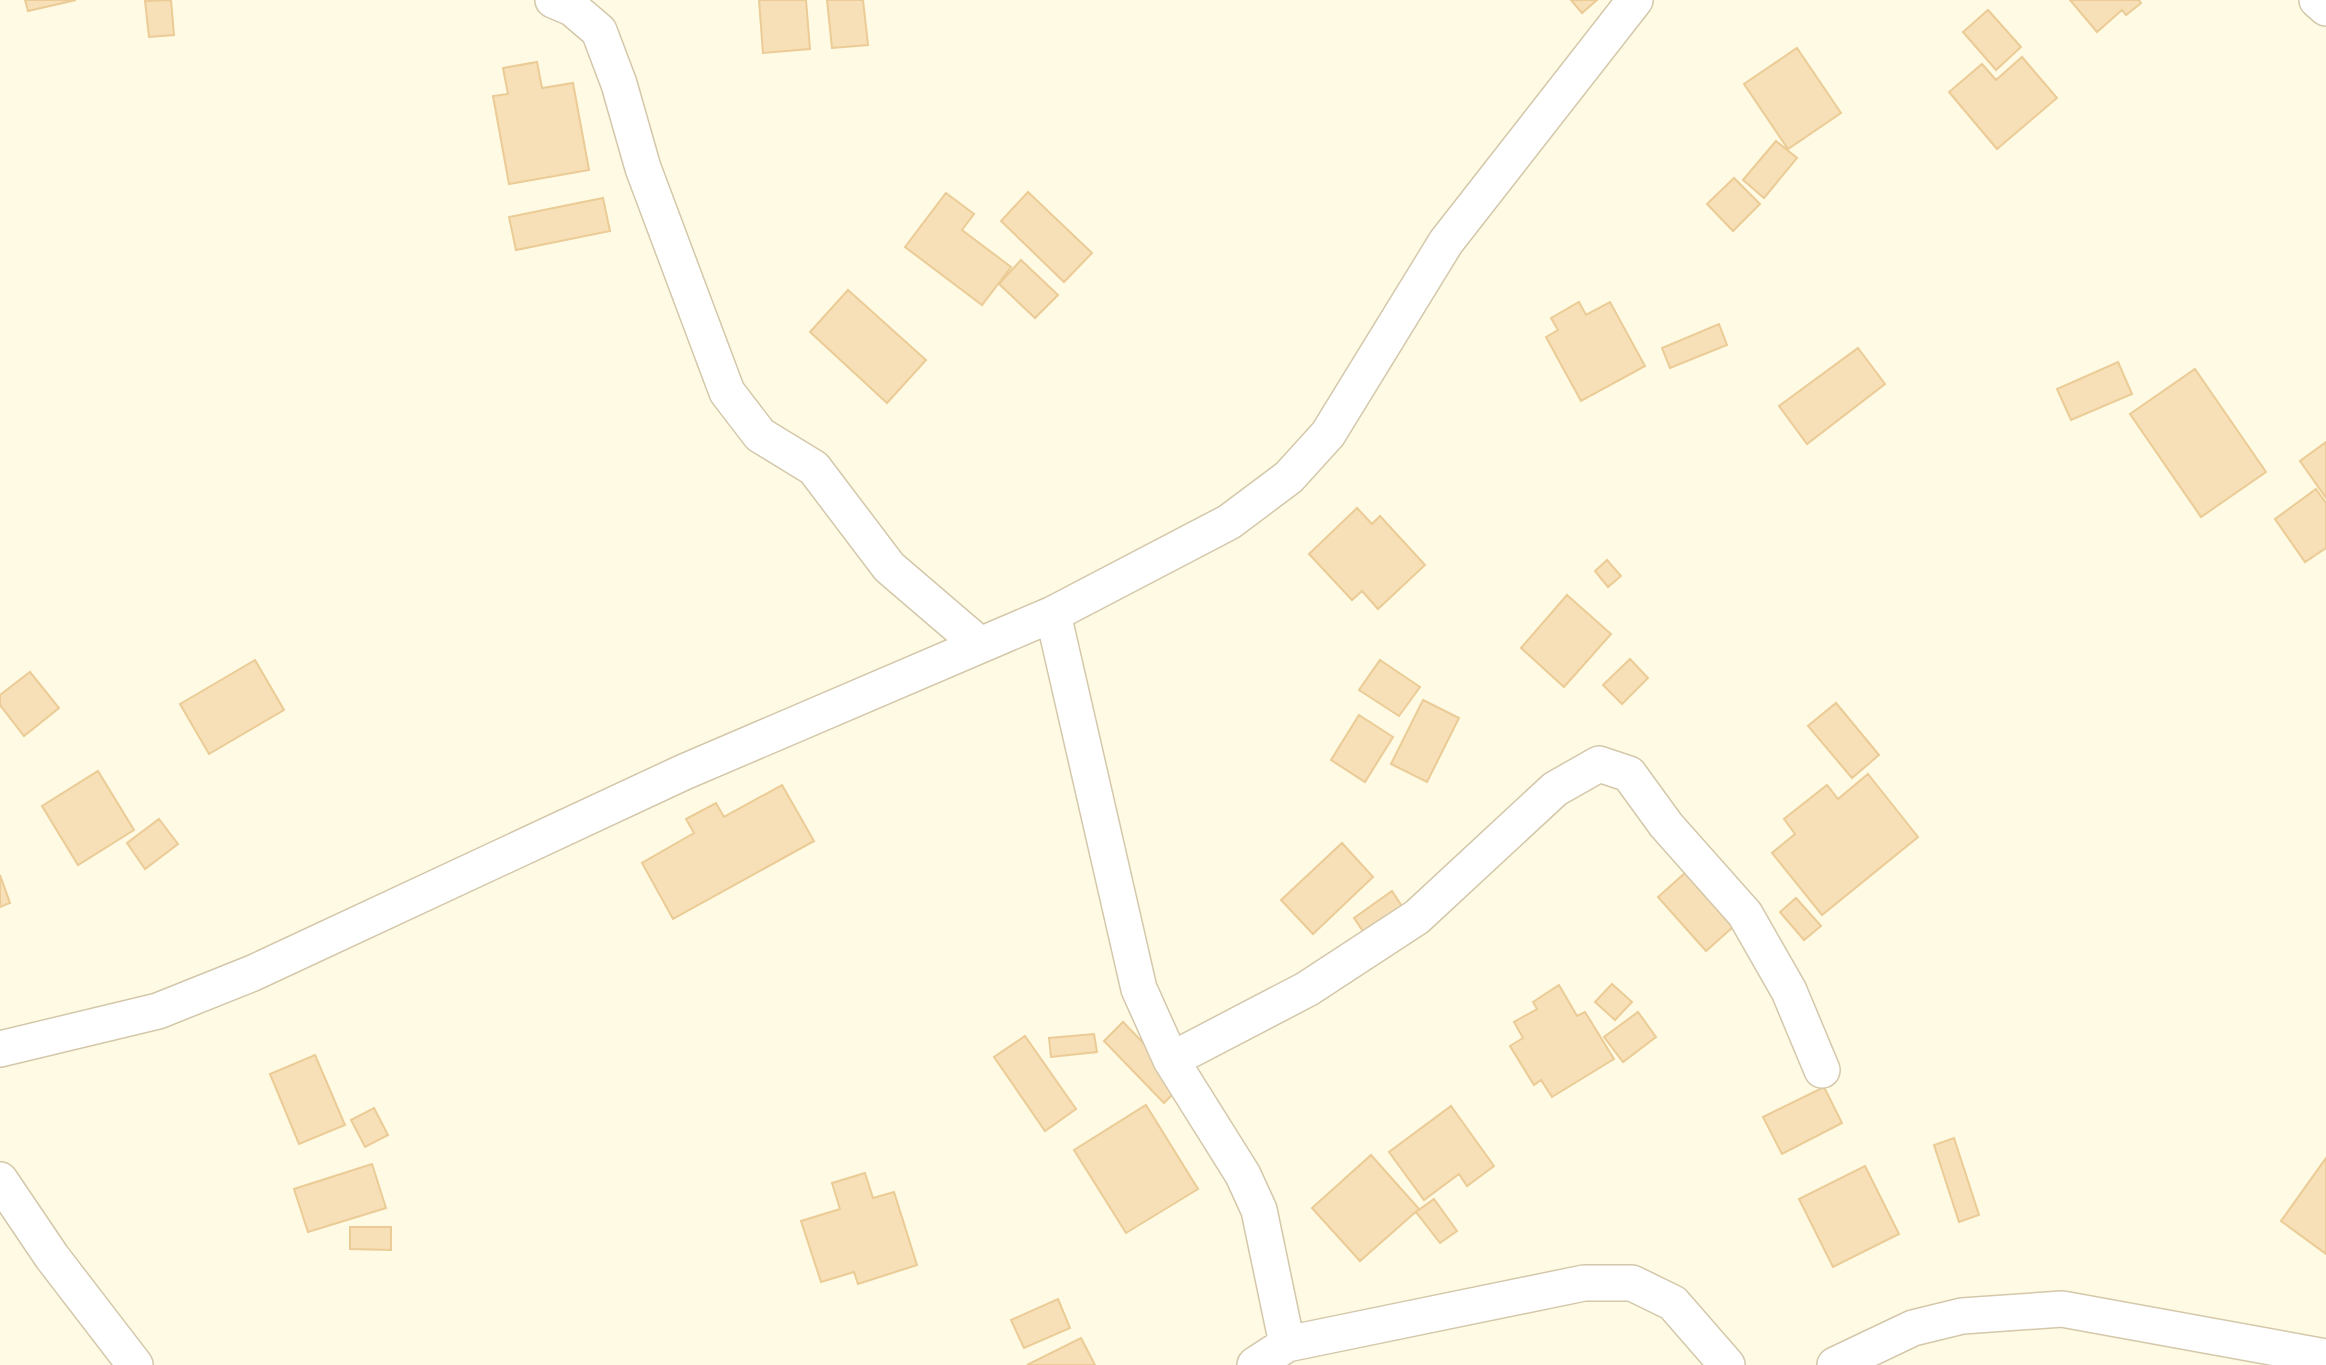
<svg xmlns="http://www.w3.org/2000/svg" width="2326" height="1365" viewBox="0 0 2326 1365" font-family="'Titillium Web',sans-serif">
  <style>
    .building { fill: #f7e0b7; stroke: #ebcb96; stroke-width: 2 }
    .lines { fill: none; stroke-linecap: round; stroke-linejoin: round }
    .minor-casing { stroke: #d4c7aa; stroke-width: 38 }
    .minor { stroke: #fff; stroke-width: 35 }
  </style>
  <rect width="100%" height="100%" fill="#fffae3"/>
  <path class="building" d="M25,0H76L28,11Z
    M171,0L174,35L149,37L145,1Z
    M759,0H806L810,49L763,53Z
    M827,0H863L868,45L832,48Z
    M1571,0H1597L1582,13Z
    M2070,0H2139L2141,3L2126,15L2122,10L2097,32Z
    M1988,10L2021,47L1996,70L1963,32Z
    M1797,48L1841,113L1788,149L1744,84Z
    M2022,57L2057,98L1997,149L1949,92L1982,64L1996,80Z
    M537,62L542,88L573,83L589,170L509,184L493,96L508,94L503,68Z
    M1776,141L1797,158L1764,198L1743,180Z
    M1734,178L1760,204L1733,231L1707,204Z
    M1028,192L1092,253L1064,282L1001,221Z
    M946,193L974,214L962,230L1011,267L982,305L905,247Z
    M603,198L610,231L516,250L509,217Z
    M1021,260L1058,295L1035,318L999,284Z
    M848,290L926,360L887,403L810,332Z
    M1579,302L1586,315L1610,302L1645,366L1581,401L1546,337L1558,330L1551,318Z
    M1719,324L1727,345L1670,368L1662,348Z
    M1858,348L1885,384L1807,444L1779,406Z
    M2118,362L2132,394L2071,420L2057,389Z
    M2195,369L2266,472L2201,517L2130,414Z
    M2326,442V498L2300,461Z
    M2316,489L2326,503V548L2305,562L2275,519Z
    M1357,508L1372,524L1380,516L1425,565L1378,609L1362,591L1352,600L1309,554Z
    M1607,560L1621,576L1608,587L1595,571Z
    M1567,595L1611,634L1564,687L1521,648Z
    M1630,659L1648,678L1622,704L1603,685Z
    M255,660L284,710L209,754L180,704Z
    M1380,660L1420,687L1399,716L1359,690Z
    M30,672L59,708L24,736L0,705V695Z
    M1423,700L1459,718L1427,782L1391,764Z
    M1836,703L1879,755L1852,778L1808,726Z
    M1359,715L1393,737L1365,782L1331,760Z
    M98,771L134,830L78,865L42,806Z
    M1868,774L1918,837L1822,915L1772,853L1795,834L1784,819L1827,785L1838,799Z
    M782,785L814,841L673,919L642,863L694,833L686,819L716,803L724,817Z
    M159,819L178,844L145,869L127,843Z
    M1342,843L1373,877L1313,934L1281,900Z
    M1685,873L1733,927L1706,951L1658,897Z
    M0,875L10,903L0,907Z
    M1392,891L1409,917L1371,943L1354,918Z
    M1796,898L1821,926L1804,940L1780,912Z
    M1612,984L1632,1002L1615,1020L1595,1002Z
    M1559,985L1577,1016L1585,1012L1614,1059L1552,1097L1541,1080L1534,1085L1510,1046L1523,1038L1514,1022L1537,1009L1533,1002Z
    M1638,1012L1656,1037L1623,1062L1604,1037Z
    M1123,1022L1183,1084L1164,1103L1104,1041Z
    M1094,1034L1097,1052L1051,1057L1049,1038Z
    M1025,1036L1076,1109L1045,1131L994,1057Z
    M315,1055L345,1125L299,1144L270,1074Z
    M1824,1087L1842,1123L1782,1154L1763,1117Z
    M1146,1105L1198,1189L1126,1233L1074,1150Z
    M1451,1106L1494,1166L1467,1186L1459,1174L1424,1200L1389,1152Z
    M374,1108L388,1135L365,1147L351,1120Z
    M1954,1138L1979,1215L1959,1222L1934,1145Z
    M1371,1155L1419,1209L1360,1261L1312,1208Z
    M2326,1158V1254L2281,1221Z
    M372,1164L386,1208L308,1232L294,1189Z
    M1865,1166L1899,1234L1833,1267L1799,1199Z
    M865,1173L873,1198L894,1192L917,1265L858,1284L854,1272L821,1282L801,1221L840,1209L832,1183Z
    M1434,1199L1457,1231L1440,1243L1416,1212Z
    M350,1227H391V1250L350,1249Z
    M1058,1299L1070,1328L1024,1348L1011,1320Z
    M1081,1338L1095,1365H1027Z"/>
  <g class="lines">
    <defs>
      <path id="minor" d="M553,0L572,8L599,31L619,84L643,168L727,392L760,435L814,468L889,567L980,645
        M2317,0L2326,8
        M1053,614L1139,989L1171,1060L1243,1175L1259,1210L1287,1344
        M0,1049L158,1011L253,973L684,772L1053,614L1229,522L1289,477L1328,434L1446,242L1635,0
        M1171,1060L1307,989L1417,917L1555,789L1599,764L1629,774L1666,825L1745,914L1789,991L1822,1070
        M0,1180L52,1257L135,1365
        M1255,1365L1287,1344L1584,1283H1632L1673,1303L1727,1365
        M1835,1365L1913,1328L1962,1316L2062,1309L2326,1357"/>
    </defs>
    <use href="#minor" class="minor-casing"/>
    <use href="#minor" class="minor"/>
  </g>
</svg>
